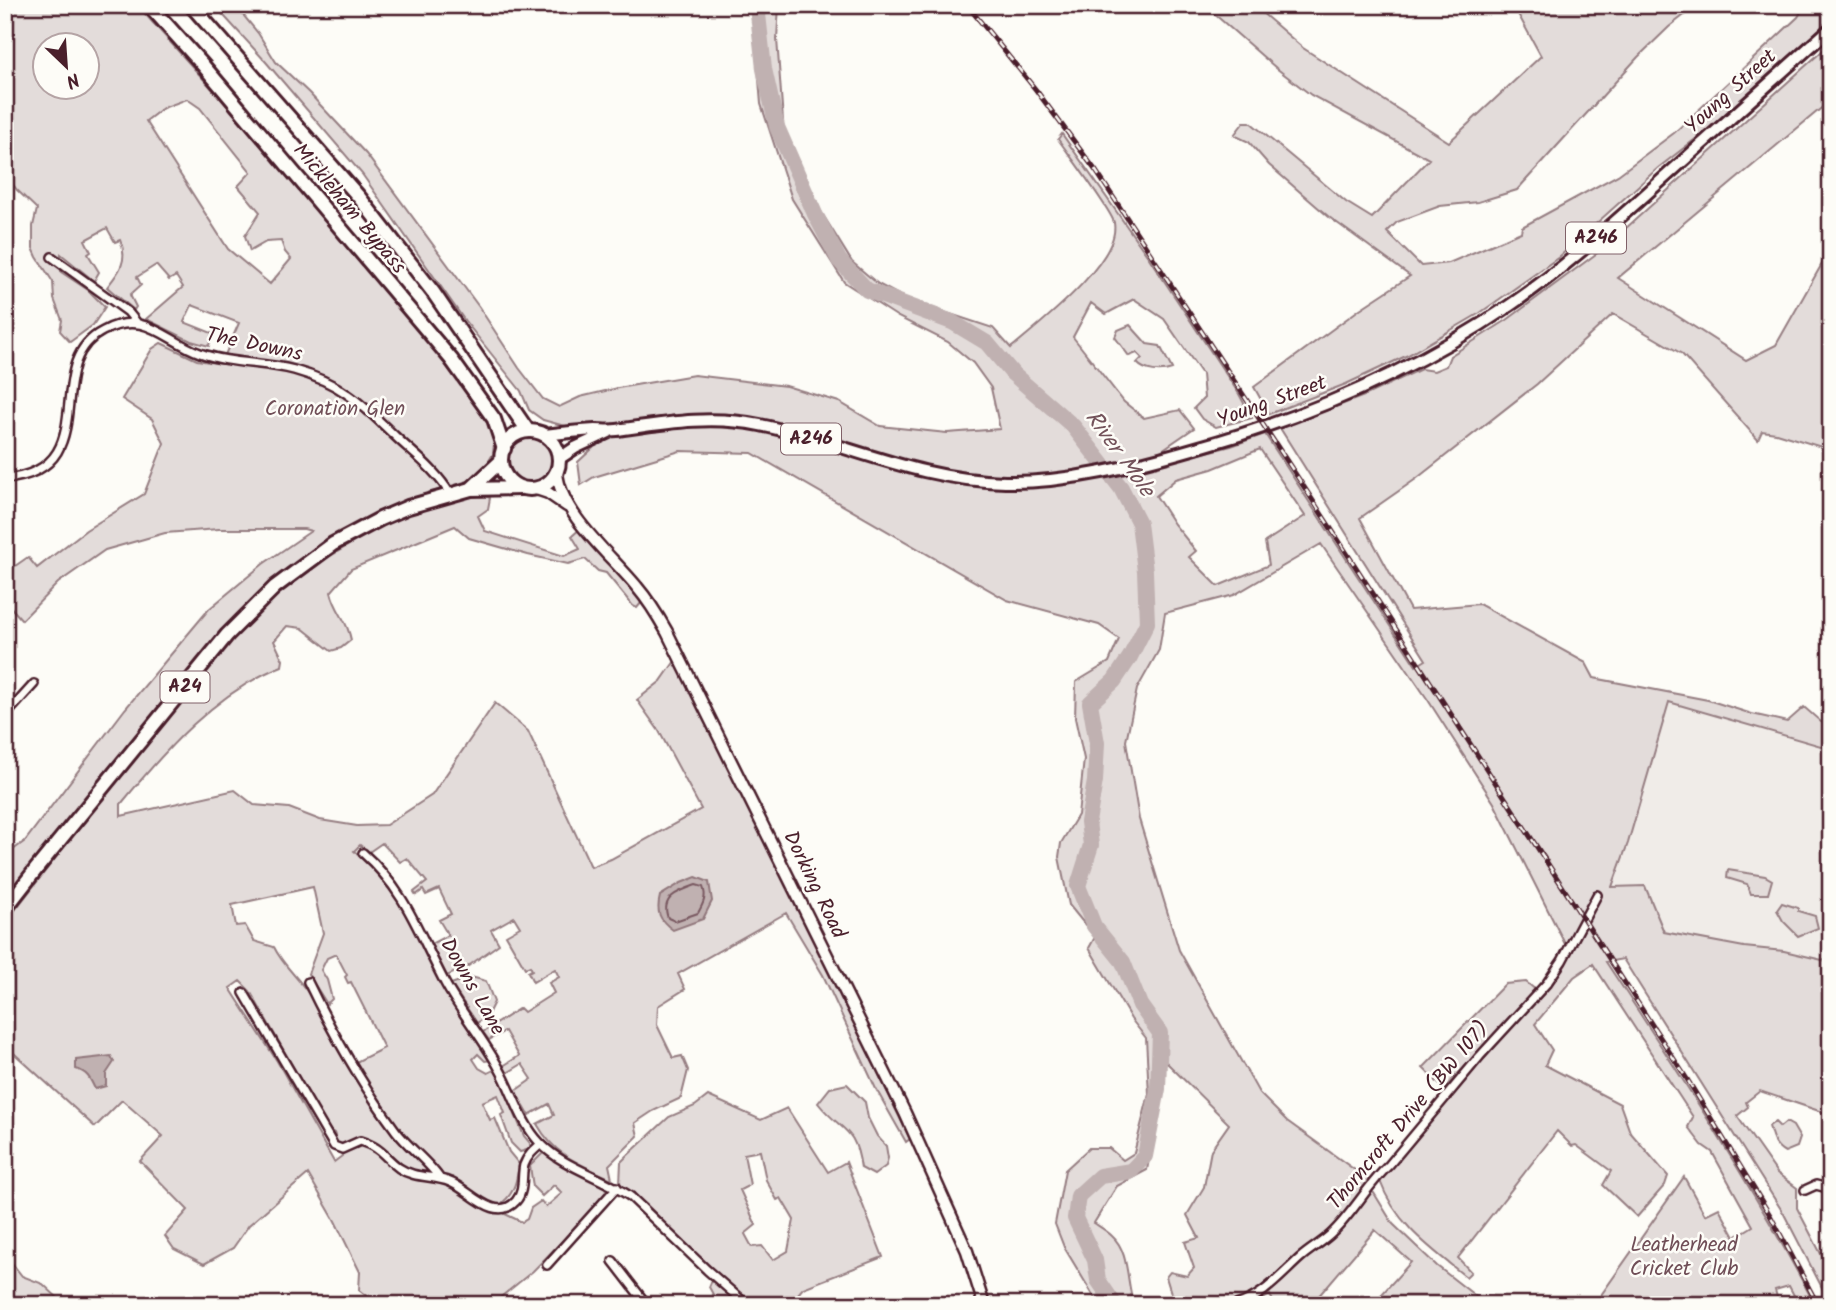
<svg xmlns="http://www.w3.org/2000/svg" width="1836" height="1310" viewBox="0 0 1836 1310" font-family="Kalam,sans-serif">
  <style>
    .built { fill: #f0ece8 }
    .green { fill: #e3dcda; stroke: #967e82; stroke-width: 2; fill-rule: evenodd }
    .water { fill: #c0b1b1; stroke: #91777b; stroke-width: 2 }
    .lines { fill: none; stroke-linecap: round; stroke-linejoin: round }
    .shore { stroke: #795961; stroke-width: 2 }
    .river { stroke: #c0b1b1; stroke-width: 16 }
    .minor-casing { stroke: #4a1f2b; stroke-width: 12 }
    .secondary-casing { stroke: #4a1f2b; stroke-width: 15 }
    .primary-casing { stroke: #4a1f2b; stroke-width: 16 }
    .trunk-casing { stroke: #4a1f2b; stroke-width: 18 }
    .minor { stroke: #fdfcf7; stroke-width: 7 }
    .secondary { stroke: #fdfcf7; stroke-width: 10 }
    .primary { stroke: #fdfcf7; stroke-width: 10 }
    .trunk { stroke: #fdfcf7; stroke-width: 12 }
    .rail-casing { stroke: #4a1f2b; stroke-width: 5 }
    .rail { stroke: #fdfcf7; stroke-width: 2.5; stroke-dasharray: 8; stroke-linecap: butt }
    .labels { text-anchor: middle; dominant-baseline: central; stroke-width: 5; stroke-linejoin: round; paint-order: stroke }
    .shield { fill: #fdfcf7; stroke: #806168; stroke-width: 2 }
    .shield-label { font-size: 19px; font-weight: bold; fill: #4a1f2b }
    .street-label { font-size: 21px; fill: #4a1f2b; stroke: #fdfcf7 }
    .park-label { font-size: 21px; fill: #704e57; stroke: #fdfcf7 }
    .water-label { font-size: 23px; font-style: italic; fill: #73525a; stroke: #fdfcf7 }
  </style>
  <rect width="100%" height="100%" fill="#fdfcf7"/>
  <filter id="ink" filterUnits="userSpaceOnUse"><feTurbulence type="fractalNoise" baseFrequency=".0143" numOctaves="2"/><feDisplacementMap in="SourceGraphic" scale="14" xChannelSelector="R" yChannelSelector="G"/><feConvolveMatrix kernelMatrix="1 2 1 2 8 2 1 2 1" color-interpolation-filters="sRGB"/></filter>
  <g filter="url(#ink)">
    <path class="built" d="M1669,702L1831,749V962L1813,959L1640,952L1612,887L1628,843Z"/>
    <path class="green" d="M5,5H137L249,130L404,311L487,419L494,443L493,454L484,469L471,480L413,498L333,540L195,665L5,897V856L25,841L125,709L209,609L263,564L311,531L304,529H219L165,533L105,550L58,583L22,620L6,602L8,600L5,596V573L28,557L37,568L86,530L144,494L164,443L152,419L122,399L152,349L161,343L197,360L221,364L239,323L192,305L184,322L212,333L209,346L191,341L146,319L183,287L176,276L169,280L156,265L137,277L141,285L130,295L136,307L134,310L107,287C119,272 129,260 120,240L115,242L107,228L85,240L91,252L88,254L99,272L94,281L61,254V272L88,290L105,307L93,325L70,342L60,331L62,320L54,299L53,282L37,257L33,248V226L37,209L17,190L5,174ZM46,46H88V88H46ZM187,99L200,108L251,172L238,186L260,212L245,236L250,251L266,242L281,241L285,252L291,259L270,284L228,249L146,121L163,108Z
      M214,5H235L258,33L276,62L309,93L366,154L479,307L519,368L543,399L559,407L580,397L618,388L694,375L786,386L839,402L880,426L947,433L1000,429L991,388L973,363L948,342L898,317L844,282L792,199L761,104L753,5H779L777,39L784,134L812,197L852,262L878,284L908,300L993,328L1011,348C1038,325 1121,261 1114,223C1113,213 1067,152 1058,139L1062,134L1149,258L1239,394L1252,418L1216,427L1202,419L1194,408L1204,398L1202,374L1164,319L1134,299L1106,314L1091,303L1073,337L1124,402L1144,418L1180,410L1194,428L1162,450L1176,460L1231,446L1265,434L1416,666L1426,660L1280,428L1364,396L1421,369L1434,371L1446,366L1450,356L1507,320L1604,248L1831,43V100L1618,278L1746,360L1776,345L1831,248V450L1776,433L1762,431L1758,440L1682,354L1613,314L1537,384L1416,479L1360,518L1410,610L1479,604L1586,663L1594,678L1708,700L1752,714L1787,722L1804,707L1821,722L1831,726V749L1669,702L1628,843L1612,887L1645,886L1664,932L1744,947L1784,951L1831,962V1115L1760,1091L1746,1102L1748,1107L1737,1116L1777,1173L1797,1188V1208L1831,1273V1305L1784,1214L1623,959L1606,962C1680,1074 1753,1186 1815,1305H1799L1789,1286L1775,1290L1779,1305H1594L1684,1177L1705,1215L1719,1208L1735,1237L1753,1226L1712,1152L1702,1145L1688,1127L1693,1117L1593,964L1574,977L1535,1024L1552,1050L1545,1065L1620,1104L1630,1132L1668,1176L1665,1185L1637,1217L1603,1185L1611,1171L1576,1145L1572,1146L1557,1131L1458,1258L1471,1272L1466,1277C1429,1247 1396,1224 1380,1181L1506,1033L1549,988L1572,950L1566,946L1494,803L1428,700L1321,544L1234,595L1165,613L1159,650L1137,689L1126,741L1139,819L1179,950L1259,1093L1287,1121L1370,1181L1364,1189L1374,1193L1393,1224L1437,1266L1487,1305H1372L1411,1262L1375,1230L1311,1305H1275L1270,1295L1253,1305H1192L1171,1293L1166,1277L1170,1272L1187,1276L1194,1268L1185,1242L1199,1238L1187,1215L1204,1187L1211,1150L1229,1124L1165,1061L1162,1092L1147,1170L1117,1186L1094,1223C1100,1227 1107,1231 1112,1236C1130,1252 1126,1283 1134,1305H1099L1064,1247L1055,1224L1065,1170L1089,1148H1109L1123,1160L1134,1153L1149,1094L1146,1038L1131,1019L1089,948L1095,937L1069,905L1059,857L1061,843L1078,815L1084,759L1075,718L1076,682L1109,662L1119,639L1099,625L1007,600L752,453L680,451L594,477L581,485L578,462L593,448L580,430L543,420L529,410L521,391L465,321L362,174L266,62ZM1260,449L1305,516L1265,542L1269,565L1218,586L1189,557L1196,551L1174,524L1156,496L1176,479L1212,469Z
      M1204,5H1253L1303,48L1449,142L1541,56L1518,14L1517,5H1601L1615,13L1630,5H1697L1669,27L1638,57L1517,190L1478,202L1440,206L1397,222L1387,232L1421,266L1449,263L1521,232L1522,227L1618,175L1674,133L1798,17L1805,5H1831V19L1711,127L1658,168L1559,257L1480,313L1408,355L1346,384L1269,414L1254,387L1360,309L1410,276L1329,217L1269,165L1249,142L1234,135L1244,122H1250L1346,202L1372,218L1429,159L1311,95L1276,68Z
      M1130,325L1147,344L1160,346L1172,369C1161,373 1145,372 1137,363L1142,358L1137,353L1129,356L1115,337L1118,330Z
      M509 460a22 22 0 1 1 44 0a22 22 0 1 1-44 0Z
      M458,495H484L490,498L488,509L478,516L485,531L564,556L580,549L572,536L581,528L642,602L637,608L633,606L606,573L598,571L585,559L568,564L528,555L469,538L455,526L351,569L331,592C336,613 347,618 351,640L341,648L331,651L302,628L287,626L274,641L283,660L282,666C216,692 165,750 121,804V816L235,790L254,805L289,808L320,820L357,826L386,825L432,795L495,703L528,731L591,867L611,859L701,809L659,731L637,700L661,681L675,661L695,694L910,1139L906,1142L876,1089L823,975L786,913L678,974L685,989L658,1006L657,1025L673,1058L682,1056L688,1070L681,1098L653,1111L635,1123L638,1136L609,1165L612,1179C579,1164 555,1156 537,1124L554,1115L549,1104L529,1115L515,1091L532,1079L522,1064L507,1073L503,1066L519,1056L505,1031L489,1040L483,1032L520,1008L524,1012L554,993L549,983L559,977L555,969L533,982L528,972L532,970L530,966L525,968L506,935L520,927L514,917L491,930L499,944L467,967L447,976L431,944L448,935L439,920L451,914L439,889L426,895L423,890L416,895L414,892L427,882L407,858L400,862L382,843L369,852L360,845L354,851C410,894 438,966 471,1027L472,1033L491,1060L485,1061L478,1054L473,1059L479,1068L488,1073L496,1069L524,1136L530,1143V1149L520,1152L511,1143L501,1115L505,1113L498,1095L482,1102L490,1120L495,1118L509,1152L519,1164C517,1178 515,1193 503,1202L505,1214L522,1222L527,1219L531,1208L541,1201L546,1207L562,1193L554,1185L542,1196L533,1187L530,1166L543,1153L605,1186L607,1195L533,1271L491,1305H377L359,1290L360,1272L335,1221L308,1174L249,1225L233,1248L204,1264L174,1249L165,1236L188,1210L140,1161L163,1136L122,1100L95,1127L5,1045V923L106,793L230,642L272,600L317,564L376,529L423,507ZM313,887L323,933L308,974L327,1004L332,999L327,980L321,970L327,958L336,954L347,975L345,977L348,983L351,982L384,1048L348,1066C333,1044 326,1019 311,997C300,979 283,966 274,947L254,941L245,925L236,926L232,905ZM240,981L250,991L329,1130L334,1133L342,1156L334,1162L277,1061L230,988Z
      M1728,870L1765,876L1772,880L1768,894H1751L1747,884L1727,878Z
      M1782,903L1798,908V911L1815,916L1818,928L1798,936L1783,921L1777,910Z
      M471,977L486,981L494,1002L487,1016L477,1023L451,984Z
      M1526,982L1536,990L1444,1089L1423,1068L1505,984Z
      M847,1084L865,1102L868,1118L877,1136L886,1146L888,1158L886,1166L874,1175L861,1168C855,1125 842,1133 818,1103L830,1088Z
      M708,1096L761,1120L787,1108L828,1172L846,1162L883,1257L803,1288L798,1294L802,1305H721L717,1302L709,1287L715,1273L648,1206L620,1184L621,1162L627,1156L669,1117L695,1106ZM760,1151L766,1180L777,1200L781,1198L794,1220L788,1251L773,1260L762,1246L752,1247L745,1234L756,1225L740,1190L750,1185L744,1154Z
      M1775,1122L1780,1127L1786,1122L1793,1126L1800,1138L1797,1147L1785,1152C1774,1146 1772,1137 1769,1126Z
      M5,1254L22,1276L43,1284L61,1301L69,1305H5Z"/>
    <path class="water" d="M696,877L709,882L712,901L703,919L673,930C659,920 656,912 660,896L681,883Z
      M111,1056L114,1062L106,1074V1086L95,1089C90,1078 87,1072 76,1069V1060Z"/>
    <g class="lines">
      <path class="shore" d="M696,885L703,887C707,897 703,904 698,913L675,921L668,918C660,897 679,891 696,885Z"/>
      <path class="river" d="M757,5L764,69L777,127L815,214L839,260L867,290L952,322L987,343L1013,374L1073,426L1121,488L1139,523L1145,571L1147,623L1130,657L1114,681L1090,703L1097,743L1095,781L1088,822L1091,845L1078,886L1094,926L1123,962L1140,1005L1160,1033L1158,1089L1145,1156L1131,1171L1100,1176L1078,1196L1075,1218L1095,1260L1098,1280L1115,1305"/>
      <defs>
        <path id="minor" d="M52,257L128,312L137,323
          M5,479C107,469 38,364 103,331C145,309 164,340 200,353C230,364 264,362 294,370C312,375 332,383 347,394C365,406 380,422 395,436C414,454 437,471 450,494
          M5,716L34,684
          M363,853C406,891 419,934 445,983C461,1013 483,1038 499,1068C513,1092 520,1122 540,1143C564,1168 603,1177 631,1197L707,1270L747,1305
          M308,982C333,1034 362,1085 396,1131C409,1148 430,1163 440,1179
          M244,993L334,1146L342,1149L360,1141C382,1148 382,1155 399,1168C415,1179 433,1175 450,1182C469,1189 495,1224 516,1201C525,1191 521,1176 524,1165C527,1156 534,1150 541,1144
          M1805,1190L1816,1185L1831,1189
          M613,1261L647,1305
          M547,1265L617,1187
          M1198,1305H1209
          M1236,1305C1263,1297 1280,1276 1300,1258C1311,1248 1324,1242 1334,1231C1354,1211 1368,1185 1389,1165L1480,1056L1547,983L1562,961L1597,895"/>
        <path id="secondary" d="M557,472C560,514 611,555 637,587C649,601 658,616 667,632L905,1113L967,1251L984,1305
          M536,489L548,493L567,506"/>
        <path id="primary" d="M545,435C561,433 578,431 595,430C602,430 609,431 617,430C666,423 710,415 760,425C844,442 915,480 1005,482C1069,483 1134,466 1196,448C1307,417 1413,371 1509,306C1561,271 1607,229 1654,187C1713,134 1772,81 1831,28
          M560,458L575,448L609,432"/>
        <path id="trunk" d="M149,5L202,64L451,359L494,419L504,449
          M191,5L359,197L433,292L528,431
          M501 460a29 29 0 1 1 58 0a29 29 0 1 1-58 0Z
          M471,489L501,461
          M5,909L37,868L227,635L275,587L333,544L380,519L408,507L471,489L520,488"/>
      </defs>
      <use href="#minor" class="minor-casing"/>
      <use href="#secondary" class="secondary-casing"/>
      <use href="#primary" class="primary-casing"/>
      <use href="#trunk" class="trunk-casing"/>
      <use href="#minor" class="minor"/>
      <use href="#secondary" class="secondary"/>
      <use href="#primary" class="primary"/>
      <use href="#trunk" class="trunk"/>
      <defs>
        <path id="rail" d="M967,5L1036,90L1096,171L1308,493L1687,1079L1770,1215L1818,1305"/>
      </defs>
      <use href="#rail" class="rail-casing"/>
      <use href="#rail" class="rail"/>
    </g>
  </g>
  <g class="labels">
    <g class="shield">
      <rect x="1566" y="222.5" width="60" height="31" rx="5"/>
      <rect x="781" y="423.5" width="60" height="31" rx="5"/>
      <rect x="160.5" y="671.5" width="49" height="31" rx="5"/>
    </g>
    <g class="shield-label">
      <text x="1596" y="238">A246</text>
      <text x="811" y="439">A246</text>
      <text x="185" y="687">A24</text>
    </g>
    <g class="street-label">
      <text transform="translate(1731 92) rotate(-42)">Young Street</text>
      <text transform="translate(349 209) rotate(50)">Mickleham Bypass</text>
      <text transform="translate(254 345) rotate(12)">The Downs</text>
      <text transform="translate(1272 402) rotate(-20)">Young Street</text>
      <text transform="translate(814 885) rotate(64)">Dorking Road</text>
      <text transform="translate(472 987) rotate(60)">Downs Lane</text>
      <text transform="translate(1409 1116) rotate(-50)">Thorncroft Drive (BW 107)</text>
    </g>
    <g class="park-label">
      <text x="335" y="409">Coronation Glen</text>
      <text x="1684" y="1245">Leatherhead<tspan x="1684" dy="24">Cricket Club</tspan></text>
    </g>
    <g class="water-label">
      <text transform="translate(1119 454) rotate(54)">River Mole</text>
    </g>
  </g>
  <rect width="1836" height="1310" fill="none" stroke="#fdfcf7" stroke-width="28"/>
  <rect x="14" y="14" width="1808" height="1282" fill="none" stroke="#4a1f2b" stroke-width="2.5" filter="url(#ink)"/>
  <g transform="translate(66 66) rotate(155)"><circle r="33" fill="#fdfcf7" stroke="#b5a4a5" stroke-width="2"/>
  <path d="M0-5L12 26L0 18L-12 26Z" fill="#4a1f2b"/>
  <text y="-10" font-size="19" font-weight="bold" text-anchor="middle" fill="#4a1f2b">N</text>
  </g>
</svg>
